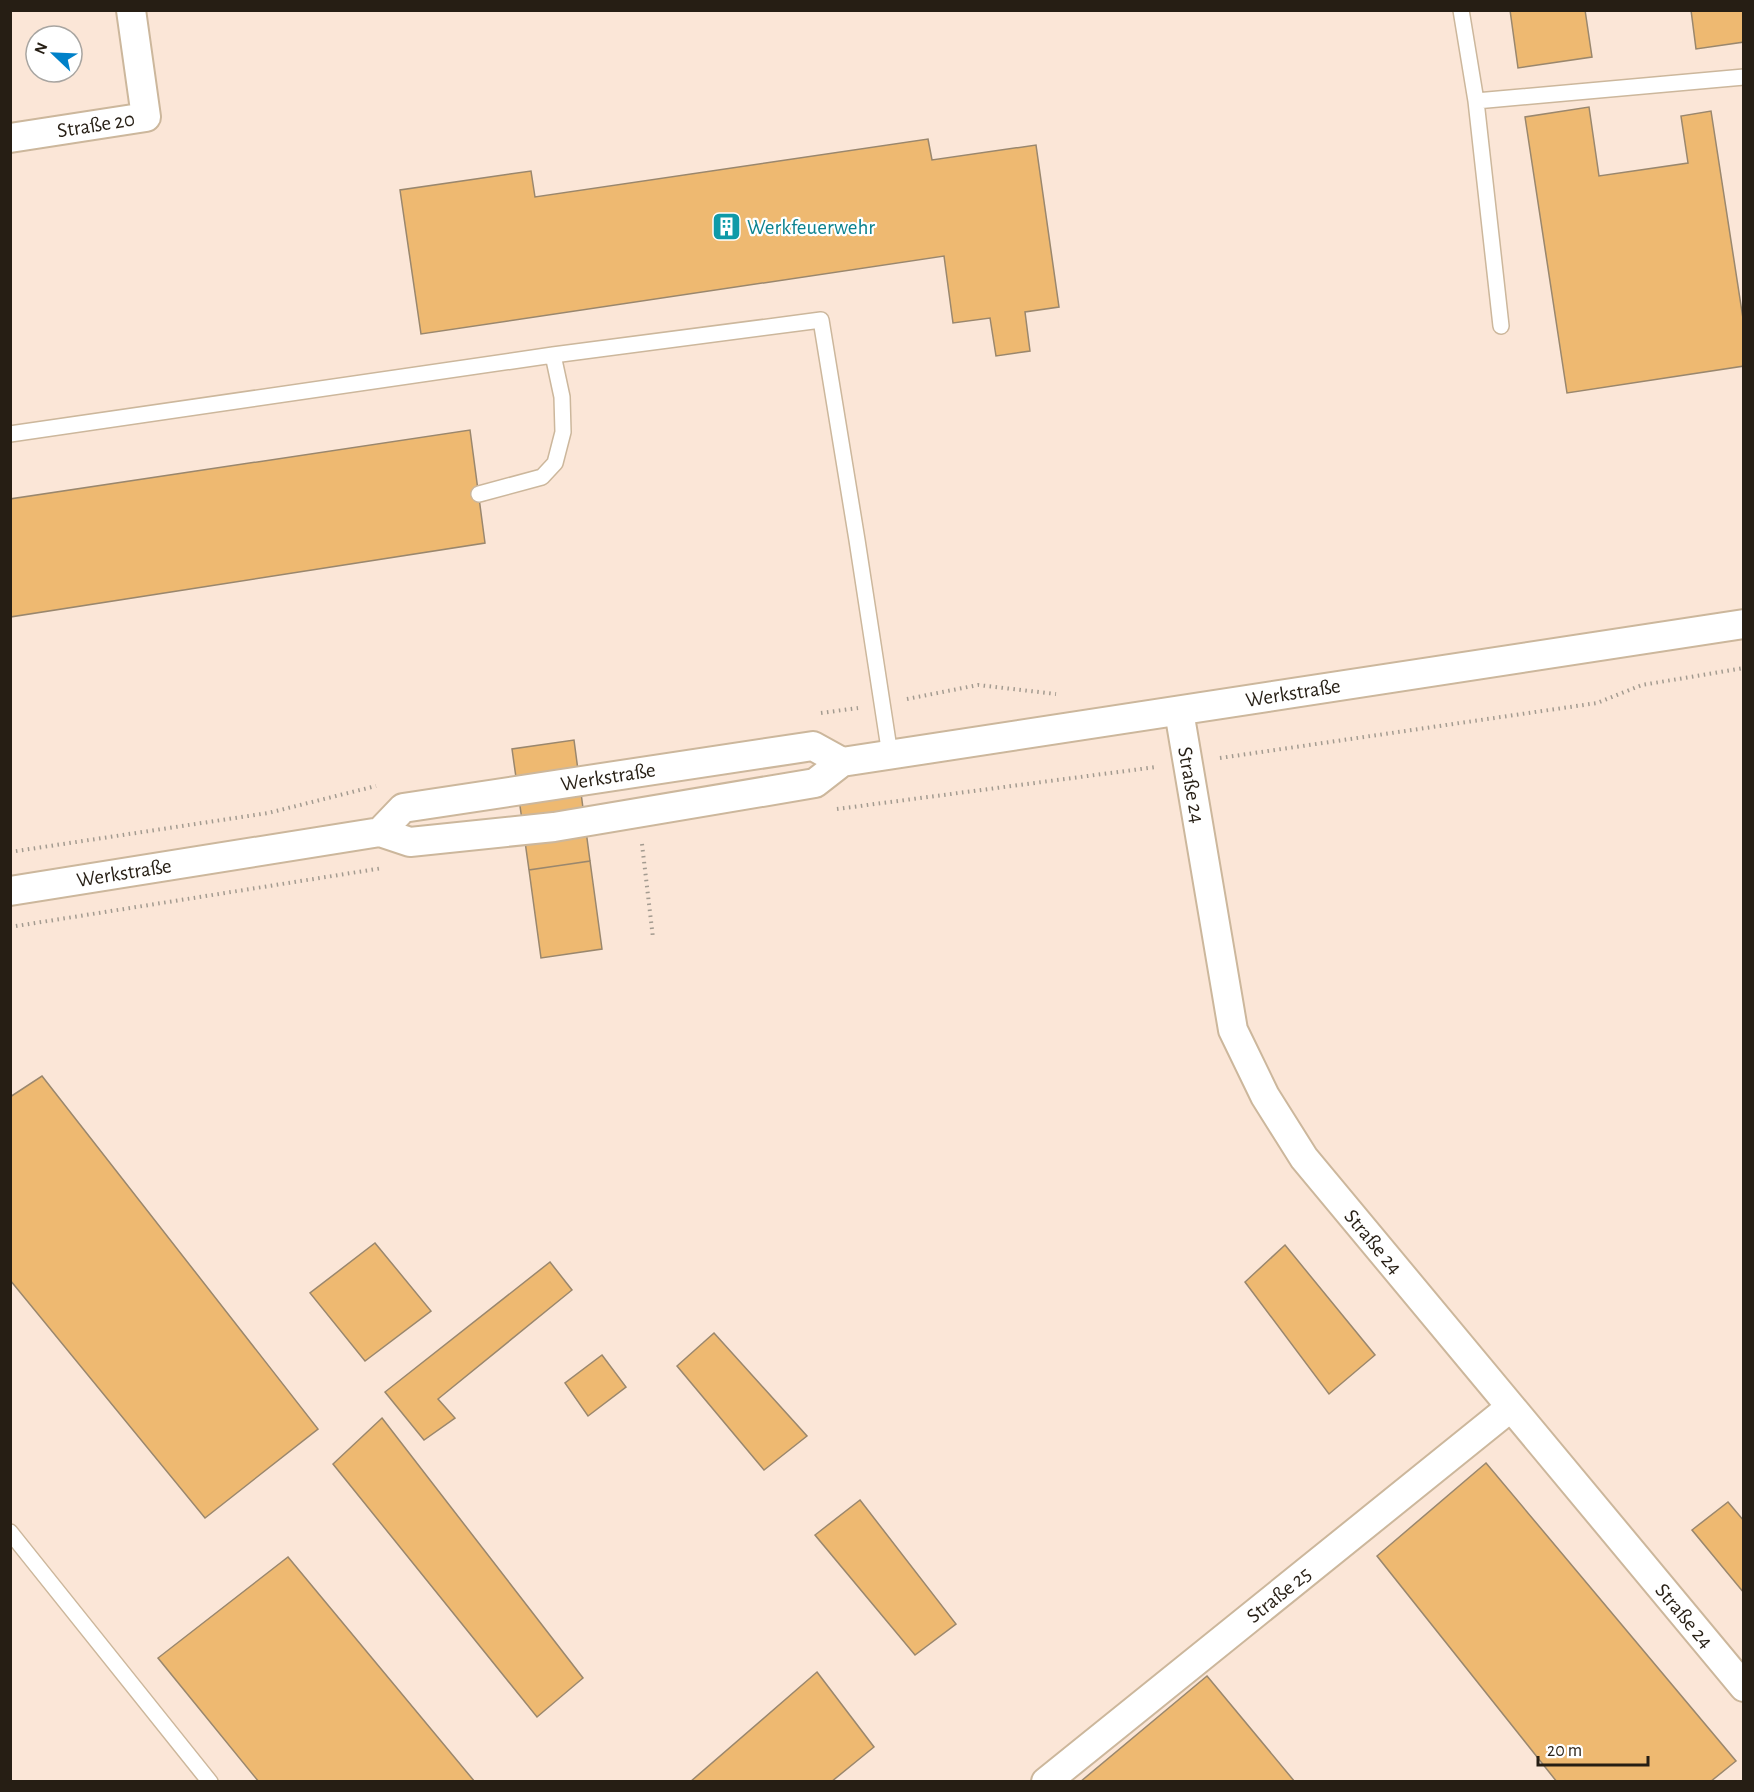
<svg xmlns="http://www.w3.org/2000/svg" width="1754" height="1792" viewBox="0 0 1754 1792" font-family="'Alegreya Sans',sans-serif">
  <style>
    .industrial { fill: #fbe6d7; fill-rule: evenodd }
    .building { fill: #eeb971; stroke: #9a876d; stroke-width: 1.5 }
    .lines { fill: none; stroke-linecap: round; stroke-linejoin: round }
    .lane-casing { stroke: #ccb79c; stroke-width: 18 }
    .street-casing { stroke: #ccb79c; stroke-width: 32 }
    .path { stroke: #a39b90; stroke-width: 4; stroke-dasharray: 1.5 4.5; stroke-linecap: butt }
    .lane { stroke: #fff; stroke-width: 15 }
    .street { stroke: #fff; stroke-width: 28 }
    .labels { text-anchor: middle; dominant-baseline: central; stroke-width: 4.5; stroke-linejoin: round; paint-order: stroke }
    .street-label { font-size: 21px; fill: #261e14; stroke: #fff }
    .culture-label { font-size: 21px; fill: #0d838f; stroke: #fff; text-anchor: start }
  </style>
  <rect width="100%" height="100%" fill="#fcf3e8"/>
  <path class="industrial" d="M11,11H1743V1781H11ZM36,36H72V72H36Z"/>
  <path class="building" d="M1510,10H1585L1592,57L1518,68Z
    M1691,10H1744V42L1696,49Z
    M1589,107L1599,176L1688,163L1681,116L1711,111L1744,325V366L1567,393L1525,117Z
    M928,139L932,160L1036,145L1059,307L1025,312L1030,351L996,356L990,318L953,323L944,256L421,334L400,190L531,171L535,197Z
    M470,430L485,543L10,617V499Z
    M574,740L590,861L529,870L512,749Z
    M590,861L602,949L541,958L529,870Z
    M42,1076L318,1429L205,1518L10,1280V1097Z
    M375,1243L431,1311L365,1361L310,1293Z
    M1285,1245L1375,1355L1329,1394L1245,1282Z
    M550,1262L572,1290L438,1399L455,1418L424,1440L385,1392Z
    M714,1333L807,1436L764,1470L677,1366Z
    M602,1355L626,1387L588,1416L565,1383Z
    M382,1418L583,1678L537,1717L333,1464Z
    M1486,1463L1736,1761L1710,1782H1557L1377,1556Z
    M860,1500L956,1624L915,1655L815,1535Z
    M1728,1502L1744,1521V1593L1692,1530Z
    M288,1557L475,1782H259L158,1658Z
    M817,1672L874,1747L831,1782H690Z
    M1207,1676L1295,1782H1080Z"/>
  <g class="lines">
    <defs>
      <path id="lane" d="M1461,10L1476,101L1501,326
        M1476,101L1744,77
        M10,434L553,355L821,320L857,540L890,755
        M479,494L542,477L555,463L563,432L562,397L553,355
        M10,1532L210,1782"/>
      <path id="street" d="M10,138L146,117L131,10
        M1179,711L1233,1030L1265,1096L1304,1158L1744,1687
        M380,832L403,808L813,746L842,762
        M10,891L380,832L410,842L554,827L815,783L842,762L1744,624
        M1046,1782L1511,1407"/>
    </defs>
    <use href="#lane" class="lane-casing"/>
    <use href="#street" class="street-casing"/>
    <path class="path" d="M907,699L978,685L1056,694
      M821,713L858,708
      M1220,758L1597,703L1642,685L1744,668
      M837,809L1156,767
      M642,844L653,938
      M10,852L268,813L376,786
      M10,927L383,868"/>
    <use href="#lane" class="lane"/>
    <use href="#street" class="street"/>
  </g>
  <defs>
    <symbol id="building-square" viewBox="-11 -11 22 22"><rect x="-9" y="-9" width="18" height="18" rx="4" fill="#0f9aa8" stroke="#fff"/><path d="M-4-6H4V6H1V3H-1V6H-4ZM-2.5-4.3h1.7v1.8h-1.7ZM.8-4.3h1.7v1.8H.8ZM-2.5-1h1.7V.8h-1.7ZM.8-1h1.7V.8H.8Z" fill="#fff"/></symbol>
  </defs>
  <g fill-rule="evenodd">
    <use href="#building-square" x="710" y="210" width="33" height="33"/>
  </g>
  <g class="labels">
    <g class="street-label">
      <text transform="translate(96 125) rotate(-9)">Straße 20</text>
      <text transform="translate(1293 693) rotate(-9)">Werkstraße</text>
      <text transform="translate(608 777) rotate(-9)">Werkstraße</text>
      <text transform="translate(1191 785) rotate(80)">Straße 24</text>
      <text transform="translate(124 873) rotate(-9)">Werkstraße</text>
      <text transform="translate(1373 1242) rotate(50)">Straße 24</text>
      <text transform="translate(1279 1595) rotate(-39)">Straße 25</text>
      <text transform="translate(1684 1616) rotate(50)">Straße 24</text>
    </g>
    <g class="culture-label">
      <text x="747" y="227">Werkfeuerwehr</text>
    </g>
  </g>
  <rect width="1754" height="1792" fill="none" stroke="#261e14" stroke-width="24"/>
  <g transform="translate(54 54) rotate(293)"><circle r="28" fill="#ffffff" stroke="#a8a5a1" stroke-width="1.5"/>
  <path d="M0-4.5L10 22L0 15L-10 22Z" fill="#0081c9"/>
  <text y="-9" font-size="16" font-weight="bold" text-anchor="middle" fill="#261e14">N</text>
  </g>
  <path d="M1538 1756v9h110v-9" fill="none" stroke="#261e14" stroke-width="3"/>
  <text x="1547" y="1756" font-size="18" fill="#261e14" stroke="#ffffff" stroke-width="4.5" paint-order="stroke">20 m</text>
</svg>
